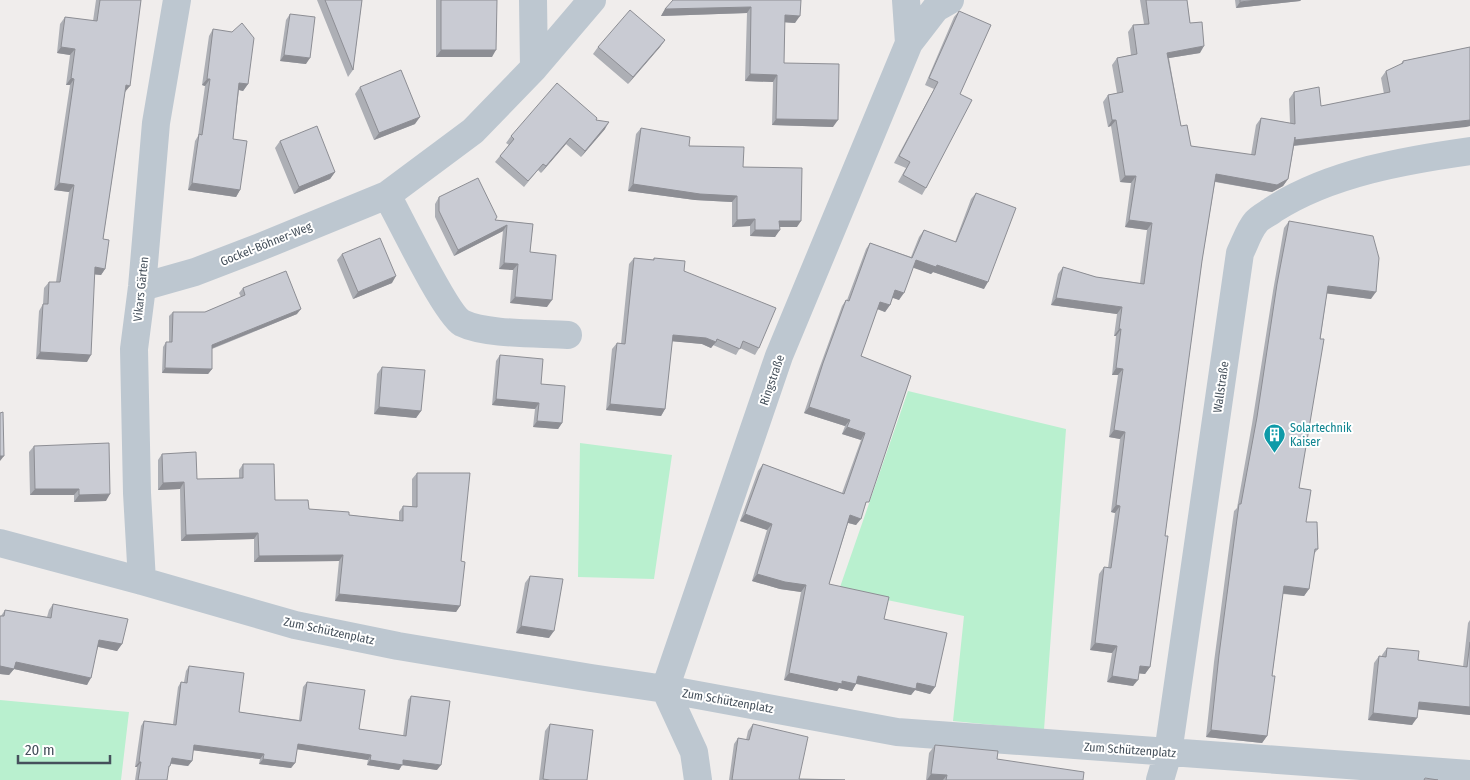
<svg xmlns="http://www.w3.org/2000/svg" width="1470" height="780" viewBox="0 0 1470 780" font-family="'Fira Sans Condensed',sans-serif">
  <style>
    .green { fill: #b9f0cf }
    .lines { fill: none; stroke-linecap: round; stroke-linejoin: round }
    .minor { stroke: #bdc7d0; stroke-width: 28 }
    .wall { fill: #adafb5 }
    .shaded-wall { fill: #8d8e94 }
    .building { fill: #c9cbd3; stroke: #8d8e94 }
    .labels { text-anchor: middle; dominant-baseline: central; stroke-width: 4; stroke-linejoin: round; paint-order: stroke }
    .street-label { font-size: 12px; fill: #45505b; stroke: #fff }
    .culture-label { font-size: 12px; fill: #0d838f; stroke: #fff; text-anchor: start }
  </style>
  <rect width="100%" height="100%" fill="#f0edec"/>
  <path class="green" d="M908,391L1066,429L1044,730L953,721L964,616L839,590Z
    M580,443L672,455L654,579L578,577Z
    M0,700L129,712L121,780H0Z"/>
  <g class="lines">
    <path class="minor" d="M533,0L534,68
      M906,0L909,43
      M387,195C399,217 446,314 462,323C486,335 541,333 568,335
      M142,287L195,272L260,247L387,195L473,131L534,68L592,0
      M0,543L142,581L295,625L398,646L591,678L665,689L897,732L1470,774
      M142,581L137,493L134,349L142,287L156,123L177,0
      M698,780L694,752L665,689L779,356L909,43L936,8L950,0
      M1160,780L1168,753L1240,253C1245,243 1249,230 1256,222C1260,217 1269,213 1274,209C1330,173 1406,160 1470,151"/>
  </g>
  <path class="wall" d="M96,0H141L125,92L103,239L105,269L101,275L94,274L87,362L36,359L39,311L43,304L44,288L49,282H56L69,192L54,190L70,85H66L70,55L57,53L60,24L65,17L93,21Z
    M317,0H362L353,70L348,77Z
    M436,0H497L492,57H436Z
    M801,0L795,23L784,22V63L833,127L772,125L773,82L745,81L747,13L661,16L665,9Z
    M1140,0H1187L1190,23L1200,53L1169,58L1181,126L1191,146L1251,155L1256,125L1261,118L1290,123L1289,99L1294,92L1321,106L1384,94L1381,78L1386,71L1400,65L1403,61L1470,47V126L1294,146L1288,179L1283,186L1272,192L1215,182L1202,261L1165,536L1150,667L1145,674L1139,673L1133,686L1107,682L1112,653L1090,650L1099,574L1104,567L1108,568L1115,513L1111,512L1120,439L1109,437L1118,375H1112L1116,336H1114L1117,314L1051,305L1058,274L1063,267L1096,277L1140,283L1147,230L1125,227L1131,183L1120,182L1111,126L1108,127L1103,102L1108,95L1117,93L1112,65L1117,58L1131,55L1128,32L1133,25L1144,24Z
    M1235,0H1301L1300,1L1236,8Z
    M959,11L960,94L926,188L922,195L898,182L906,168L894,163L934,89L925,85L954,17Z
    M290,14L306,64L280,61L286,20Z
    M213,29L248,84L243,91L239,90L233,139L240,190L236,197L188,190L195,141L198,136L205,86L202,85L209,36Z
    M665,40L660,47L628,84L593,54L598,47Z
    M360,87L415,124L374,140L355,94Z
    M596,120L605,129L581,157L566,144L541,173L538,170L524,187L495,162L509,145L506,143L511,136Z
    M641,128L743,167L797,227H780L775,237L750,236V226L732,227V202L695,200L628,191L636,134Z
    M280,141L335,172L330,179L294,194L275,148Z
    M976,193L984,289L933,272L931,274L913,267L899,300L892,297L890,305L885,312L877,309L861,356L911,376L864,509L856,525L848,523L829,584L884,619L935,687L930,694L915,690L911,695L856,684L852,691L839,688L837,691L784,680L801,592L780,589L752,581L767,530L740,521L758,471L763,464L842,493L861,440L842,434L845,426L804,413L819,369L842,306L846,300H847L866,249L870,243L911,257L919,237L924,230L955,242L971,199Z
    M439,197L495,220L533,224L530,252L547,307L510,303L513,270L499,269L503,231L454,256L435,217V204Z
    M1289,221L1371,299L1327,293L1299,488L1306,522L1318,549L1314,554L1309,589L1304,596L1283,594L1272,676L1267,736L1262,743L1206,737L1214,662L1229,548L1234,511L1237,508L1252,424L1273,291L1284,228Z
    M342,254L392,283L353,299L337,260Z
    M634,258L653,260L654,258L684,271L759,348L755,355L740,348L736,355L713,345L711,348L702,344L672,341L665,409L661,416L606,410L612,349L617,343L621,344L629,264Z
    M243,288L297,314L212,349V369L208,374L162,373L163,347L166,342H169V316L173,312H205L241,297L239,293Z
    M500,355L541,384L562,423L558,429L533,427L535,409L492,405L496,361Z
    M382,367L421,411L416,418L374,414L377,374Z
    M34,446L106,501L74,502V495H30L29,452Z
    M162,454L197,479L239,478V470L243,464L275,500L309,509L349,515L399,520V512L403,506H412V479L417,473L461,561L460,606L456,612L335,601L339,561L254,562V539L181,541L180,489L158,490V460Z
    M530,576L549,638L516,633L525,583Z
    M53,604L122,644L117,651L98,647L87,685L14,669L9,675L0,674V616H1L5,610L47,617L49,610Z
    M1470,620V715L1418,709L1412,725L1368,720L1374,663L1379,656H1382V655L1387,648L1418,660L1463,667L1468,623Z
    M189,666L239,712L299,720L303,687L307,682L359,729L403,736L408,700L411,696L437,770L402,765L399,770L367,765L368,760L297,749L295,763L291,768L259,764L260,759L193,750L192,761L188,766L171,764L170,766L168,769L167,780H135L137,767H135L141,726L144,721L173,724L178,687L181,682H184L186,671Z
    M550,724L587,780H539L545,731Z
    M753,724L799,779L845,780H729L734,744L738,738L746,740L748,731Z
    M935,745L997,759L1083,780H926L929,753Z"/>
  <path class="shaded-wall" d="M1258,0H1301L1300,1L1236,8L1240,2Z
    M751,7L747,13L661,16L665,9Z
    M785,15L800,16L795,23L780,22Z
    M665,40L660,47L628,84L633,77Z
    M1204,46L1200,53L1163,59L1167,53Z
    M61,47L75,49L70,55L57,53Z
    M441,50H496L492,57H436Z
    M284,55L310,58L306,64L280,61Z
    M750,74L777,75L773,82L745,81Z
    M71,78L74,79L70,85H66Z
    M207,79H210L205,86L202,85Z
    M239,83L248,84L243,91L235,89Z
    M126,85L130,86L125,92H121Z
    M420,117L415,124L374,140L379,133Z
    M776,119L838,120L833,127L772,125Z
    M1112,120H1116L1111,126L1108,127Z
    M1470,120V126L1466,127L1290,146L1295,140Z
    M609,122L605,129L581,157L585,151Z
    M570,138L566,144L541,173L546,166Z
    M335,172L330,179L294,194L299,187Z
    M1216,174L1288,179L1283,186L1272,192L1212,181Z
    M1125,176H1136L1131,183L1120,182Z
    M59,183L74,185L69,192L54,190Z
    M192,183L240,190L236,197L188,190Z
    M633,184L737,196L732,202L695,200L628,191Z
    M755,219L750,226L732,227L737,220Z
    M1129,220L1152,223L1147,230L1125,227Z
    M779,221H801L797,227H775Z
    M507,225L503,231L454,256L458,250Z
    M755,230H780L775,237L750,236Z
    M916,260L937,265L988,282L984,289L933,272L931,274L911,267Z
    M504,263L518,264L513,270L499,269Z
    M95,267L105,269L101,275L90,274Z
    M396,276L392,283L353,299L358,292Z
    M1328,286L1376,292L1371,299L1323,293Z
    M895,290L904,293L899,300L890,297Z
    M515,297L552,300L547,307L510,303Z
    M1056,298L1122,307L1117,314L1051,305Z
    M880,302L890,305L885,312L875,308Z
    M301,309L297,314L208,350L212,345Z
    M1119,329H1121L1116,336H1114Z
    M673,335L706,338L716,342L711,348L702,344L669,341Z
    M40,352L91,355L87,362L36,359Z
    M165,368L212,369L208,374L162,373Z
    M1116,368L1123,369L1118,375H1112Z
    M496,399L539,403L535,409L492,405Z
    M610,404L665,409L661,416L606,410Z
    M379,407L421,411L416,418L374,414Z
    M809,407L850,420L845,426L804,413Z
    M537,421L562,423L558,429L533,427Z
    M847,427L865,433L861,440L842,434Z
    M1114,430L1125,432L1120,439L1109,437Z
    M0,456H4L0,461Z
    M184,482L180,489L158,490L163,483Z
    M35,489H79L74,495H30Z
    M110,494L106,501L74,502L79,495Z
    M1116,505L1120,506L1115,513L1111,512Z
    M745,514L772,524L767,530L740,521Z
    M850,515L861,519L856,525L845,522Z
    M258,533L254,539L181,541L186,535Z
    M343,555L339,561L254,562L259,556Z
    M757,574L806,585L801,592L780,589L752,581Z
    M1284,586L1309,589L1304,596L1279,593Z
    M339,594L460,606L456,612L335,601Z
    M521,626L554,631L549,638L516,633Z
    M99,640L122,644L117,651L95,646Z
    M1095,643L1117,646L1112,653L1090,650Z
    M16,662L91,678L87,685L14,669L9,675L0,674V666Z
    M1140,666L1150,667L1145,674L1135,673Z
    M789,673L842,681L856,684L852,691L839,688L837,691L784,680Z
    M858,676L917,683L935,687L930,694L915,690L911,695L853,683Z
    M1112,676L1138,680L1133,686L1107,682Z
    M1419,702L1470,707V715L1414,709Z
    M1373,713L1417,718L1412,725L1368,720Z
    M1211,730L1267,736L1262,743L1206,737Z
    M298,744L371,755L368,760L295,749Z
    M194,745L264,754L260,759L191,750Z
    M172,758L192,761L188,766L168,763Z
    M263,759L295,763L291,768L259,764Z
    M370,760H403L441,765L437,770L402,765L399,770L367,765Z
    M139,762H141L137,767H135Z
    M931,774L947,775L943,780H927Z"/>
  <path class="building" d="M100,0H141L130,86L126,85L103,239L109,240L105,269L95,267L91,355L40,352L43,304H48L49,282H60L74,185L59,183L74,79L71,78L75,49L61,47L65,17L97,21Z
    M325,0H362L353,70Z
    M441,0H497L496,50H441Z
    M673,0H801L800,16L785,15L784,63L839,64L838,120L776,119L777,75L750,74L751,7L665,9Z
    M1146,0H1187L1190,23L1202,22L1204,46L1167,53L1181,126L1187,125L1191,146L1255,155L1261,118L1295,124L1294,92L1319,87L1321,106L1390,92L1386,71L1403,63V61L1470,47V120L1295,140V137L1288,179L1277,185L1216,174L1202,261L1165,536H1168L1150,667L1140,666L1138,680L1112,676L1117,646L1095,643L1104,567L1111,568L1120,506L1116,505L1125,432L1114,430L1123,369L1116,368L1121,329H1119L1122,307L1056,298L1063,267L1096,277L1144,284L1152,223L1129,220L1136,176H1125L1116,120H1112L1108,95L1123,92L1117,58L1137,54L1133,25L1149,24Z
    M1240,0H1258L1240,2Z
    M630,10L665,40L633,77L598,47Z
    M959,11L991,25L960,94L972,100L926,188L903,175L910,162L899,156L938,82L929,78Z
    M290,14L315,17L310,58L284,55Z
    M242,23L254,38L248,84L239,83L233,139L247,141L240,190L192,183L199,134L202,135L210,79H207L213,29L232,32Z
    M401,70L420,117L379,133L360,87Z
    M557,83L597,118L596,120L609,122L585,151L570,138L546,166L543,164L528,181L500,156L514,139L511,136Z
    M317,126L335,172L299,187L280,141Z
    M641,128L690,137L689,146L744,147L743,167L802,168L801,221H779L780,230H755V219L737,220V196L700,194L633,184Z
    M478,178L497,217L495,220L533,224L530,252L556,255L552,300L515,297L518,264L504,263L507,225L458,250L439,211V197Z
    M976,193L1016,208L988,282L937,265L936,267L916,260L904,293L895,290L890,305L880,302L861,356L911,376L869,502H866L861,519L850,515L829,584L889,597L884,619L947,633L935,687L917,683L916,689L858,676L856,684L842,681V684L789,673L806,585L785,582L757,574L772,524L745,514L763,464L844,494L865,433L847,427L850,420L809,407L823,363L846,300L849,301L870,243L912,258L924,230L956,242Z
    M1289,221L1373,236L1379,258L1376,292L1328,286L1320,339H1324L1299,488L1311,490L1306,522H1317L1318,549H1315L1309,589L1284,586L1272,676H1275L1267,736L1211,730L1219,655L1234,541L1239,504H1241L1257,417L1277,284Z
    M380,238L396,276L358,292L342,254Z
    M634,258L654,260V258L685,261L684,271L776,308L759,348L743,341L740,349L717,339L716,342L706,338L673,335L665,409L610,404L617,343L625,344Z
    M286,271L301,309L212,345V369L165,368L166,342H172L173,312H205L245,295L243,288Z
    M500,355L543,359L541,384L565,386L562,423L537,421L539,403L496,399Z
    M382,367L425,370L421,411L379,407Z
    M3,412L4,456H0V413Z
    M109,443L110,494L79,495V489H35L34,446Z
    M196,452L197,479L243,478V464H274L275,500H308L309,509L349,512V515L403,521V506L417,507V473H470L461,561L465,562L460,606L339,594L343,555L259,556L258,533L186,535L184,482L163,483L162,454Z
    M530,576L563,579L554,631L521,626Z
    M53,604L128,619L122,644L99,640L91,678L16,662L14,669L0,666V616H4L5,610L51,618Z
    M1470,642V707L1419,702L1417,718L1373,713L1379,656L1386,657L1387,648L1419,651L1418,660L1467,667Z
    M189,666L244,673L239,712L301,721L307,682L365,690L359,729L406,736L411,696L450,701L441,765L403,760V765L370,760L371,755L298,744L295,763L263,759L264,754L194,745L192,761L172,758L170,766H169L167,780H138L141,762H139L144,721L176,725L181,682L187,683Z
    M550,724L593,730L587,780H550L543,779Z
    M753,724L808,737L799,779L845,780H732L738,738L749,740Z
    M935,745L998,751L997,759L1084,772L1083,780H946L947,775L931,774Z
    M1425,778L1438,780H1424Z"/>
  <defs>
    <symbol id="building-pin" viewBox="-11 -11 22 30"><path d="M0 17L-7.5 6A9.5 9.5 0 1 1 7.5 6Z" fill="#0f9aa8" stroke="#fff"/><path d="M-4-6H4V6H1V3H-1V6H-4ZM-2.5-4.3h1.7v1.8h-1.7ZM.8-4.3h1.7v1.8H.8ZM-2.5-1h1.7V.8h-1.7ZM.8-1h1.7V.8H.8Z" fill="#fff"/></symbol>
  </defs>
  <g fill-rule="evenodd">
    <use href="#building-pin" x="1262" y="422" width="25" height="34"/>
  </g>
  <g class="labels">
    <g class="street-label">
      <text transform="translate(266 244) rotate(-22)">Gockel-Böhner-Weg</text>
      <text transform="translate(141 289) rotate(-84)">Vikars Gärten</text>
      <text transform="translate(772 380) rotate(-71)">Ringstraße</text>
      <text transform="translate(1221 387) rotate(-82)">Wallstraße</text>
      <text transform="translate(329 631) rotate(12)">Zum Schützenplatz</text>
      <text transform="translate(728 701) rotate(10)">Zum Schützenplatz</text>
      <text transform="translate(1130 750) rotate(4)">Zum Schützenplatz</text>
    </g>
    <g class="culture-label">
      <text x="1290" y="428">Solartechnik<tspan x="1290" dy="14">Kaiser</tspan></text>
    </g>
  </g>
  <path d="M18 755v8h92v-8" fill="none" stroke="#45505b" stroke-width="2.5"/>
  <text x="25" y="755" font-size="15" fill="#45505b" stroke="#ffffff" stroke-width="4" paint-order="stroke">20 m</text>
</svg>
